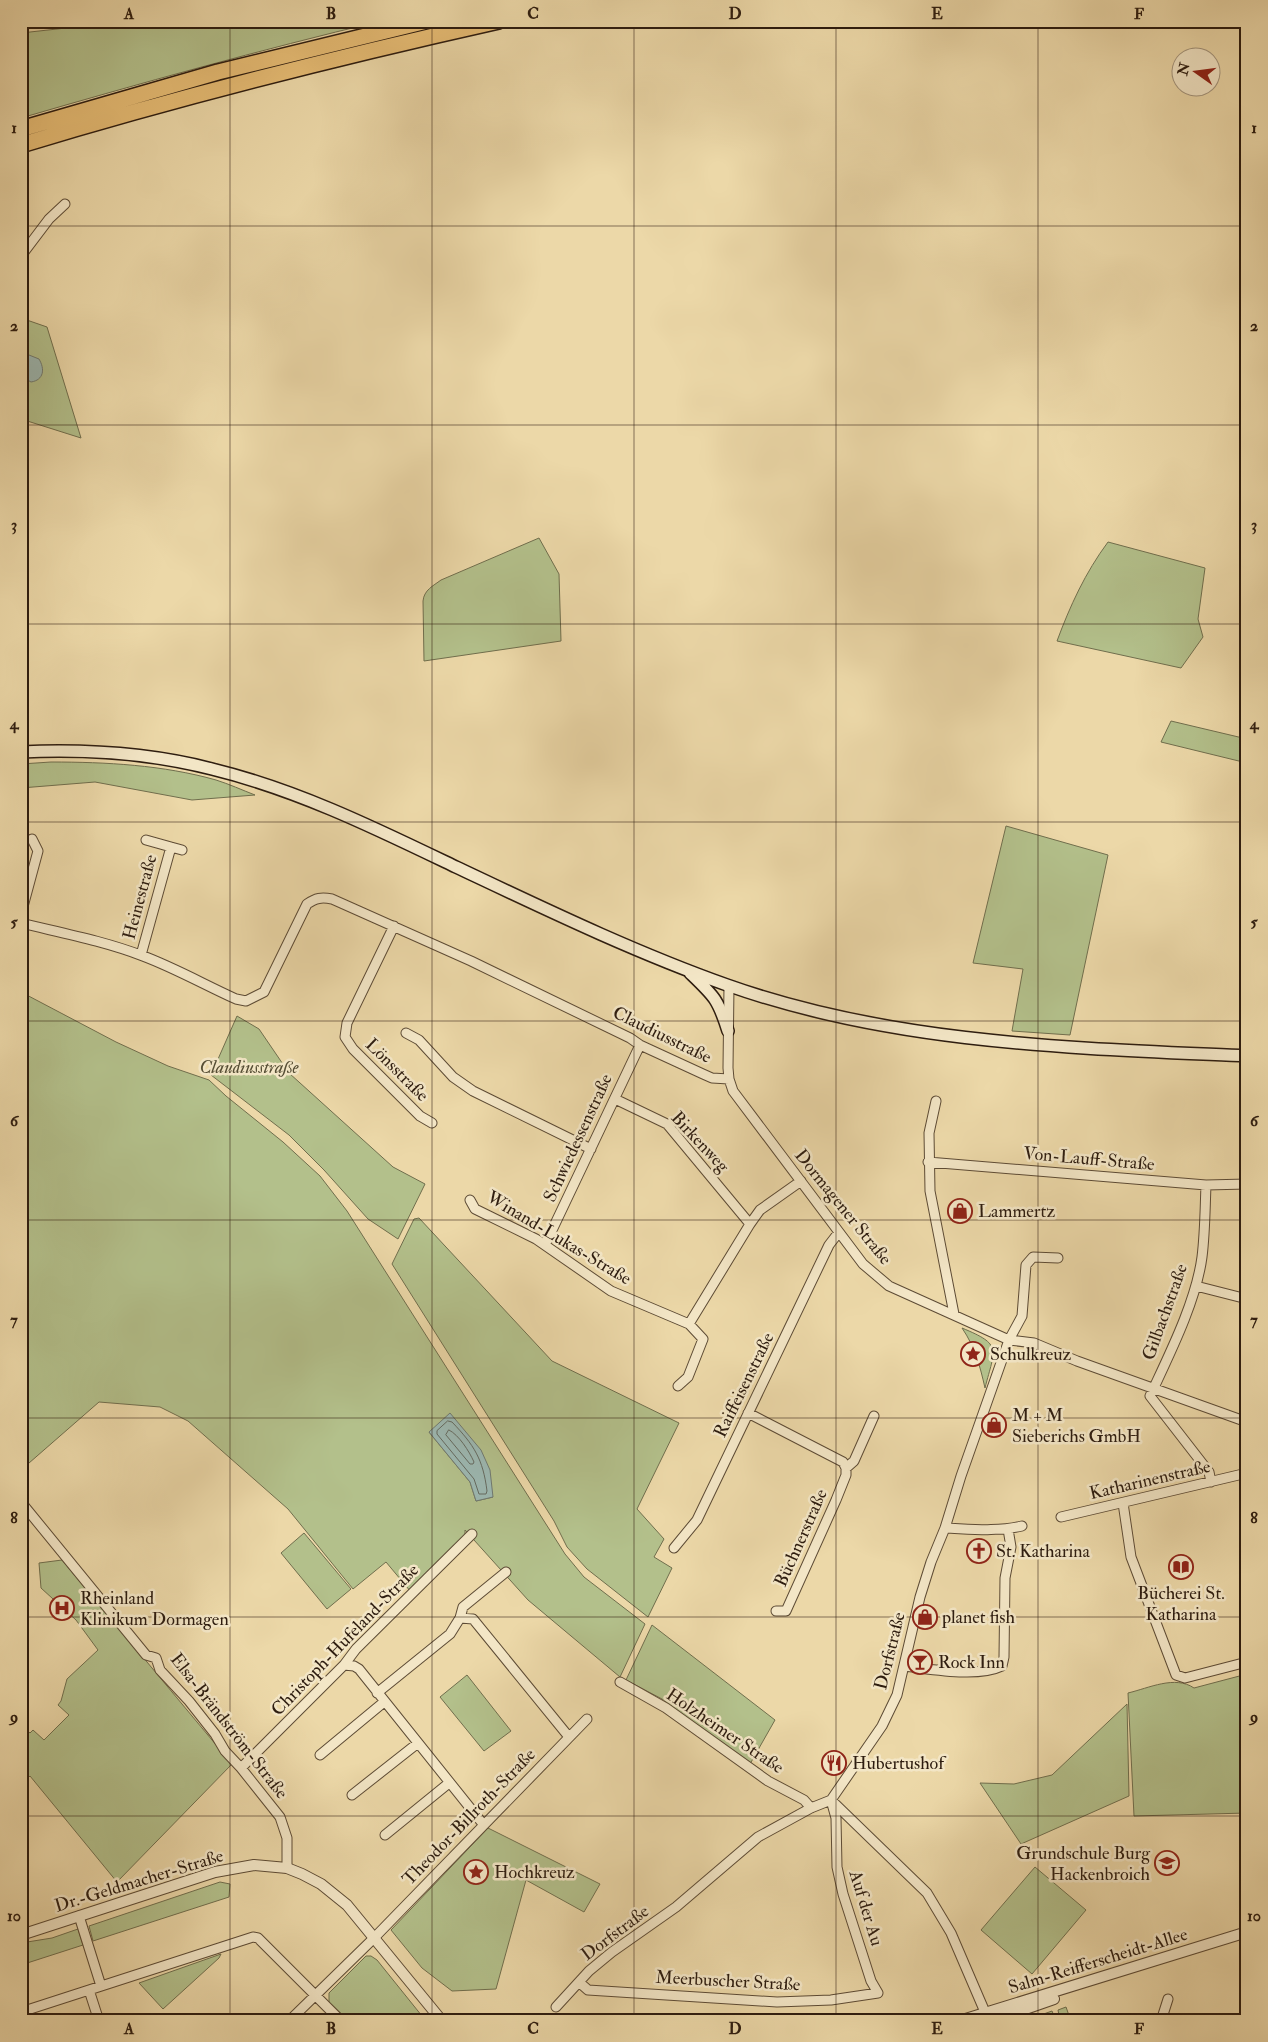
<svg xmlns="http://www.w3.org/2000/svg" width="1268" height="2042" viewBox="0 0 1268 2042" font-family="'IM FELL Double Pica',serif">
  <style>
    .green { fill: #b3c08b; stroke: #706e4d; fill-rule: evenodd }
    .water { fill: #9cb8b2; stroke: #707a71 }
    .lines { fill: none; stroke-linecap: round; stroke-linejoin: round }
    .shore { stroke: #646a60; stroke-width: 1 }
    .minor-casing { stroke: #5d4b35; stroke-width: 11 }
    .tertiary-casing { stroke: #5d4b35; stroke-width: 12 }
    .secondary-casing { stroke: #2d1c0f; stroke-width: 14 }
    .motorway-casing { stroke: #2d1c0f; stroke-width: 18 }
    .minor { stroke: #f3e6c6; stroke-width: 9 }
    .tertiary { stroke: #f3e6c6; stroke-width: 10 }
    .secondary { stroke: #f3e6c6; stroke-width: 11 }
    .motorway { stroke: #e6bc74; stroke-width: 15 }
    .grid { fill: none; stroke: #2d1c0f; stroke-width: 1; stroke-opacity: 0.55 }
    .labels { text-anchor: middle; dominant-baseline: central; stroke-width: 5; stroke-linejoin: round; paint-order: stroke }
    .street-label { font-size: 18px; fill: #2d1c0f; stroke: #f3e6c6 }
    .park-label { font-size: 18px; font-style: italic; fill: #554d34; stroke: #f3e6c6 }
    .poi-label { font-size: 18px; fill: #2d1c0f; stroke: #f3e6c6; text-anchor: start }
    .neatline { fill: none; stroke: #2d1c0f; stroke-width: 2 }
    .grid-label { font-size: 16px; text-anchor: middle; font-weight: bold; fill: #2d1c0f }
  </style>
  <rect width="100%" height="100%" fill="#ecd8a8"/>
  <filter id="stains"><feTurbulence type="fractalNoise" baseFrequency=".004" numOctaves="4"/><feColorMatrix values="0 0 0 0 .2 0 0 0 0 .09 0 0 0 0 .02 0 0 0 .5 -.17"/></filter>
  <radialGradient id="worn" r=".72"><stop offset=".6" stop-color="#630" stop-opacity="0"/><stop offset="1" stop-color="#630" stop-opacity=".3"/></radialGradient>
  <path class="green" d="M70,21H381C260,50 141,83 21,118V33L66,28Z
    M21,318L47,327L81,438L21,419Z
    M539,538L559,574L561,641L424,661L423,601C424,590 433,586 441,580Z
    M1108,542L1205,568L1198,619L1203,637L1181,668L1057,641C1070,606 1085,573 1108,542Z
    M1171,721L1247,739V763L1161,742Z
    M51,762C106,762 163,765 216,780C229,784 242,790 255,795L192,800L95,782L21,788V764Z
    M1006,826L1108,855L1070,1035L1012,1031L1023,969L973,963Z
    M21,992L116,1042L168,1066L209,1080L226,1096L283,1142L320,1176L347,1211L565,1554L584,1577L645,1624L620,1677L528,1600L465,1530V1537L411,1592L386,1562L353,1589L288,1509L188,1421L160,1407L99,1402L21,1470ZM429,1432L493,1497L476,1501L470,1482Z
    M237,1016L259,1029L289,1073L393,1167L425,1184L398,1239L368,1219L324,1170L289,1135L211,1075Z
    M419,1218L552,1361L679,1423L637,1509L664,1539L654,1557L672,1568L648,1617L587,1569L567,1547L554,1521L392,1264L414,1219Z
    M962,1328C1003,1345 995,1348 985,1388C980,1366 975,1347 962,1328Z
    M304,1533L351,1589L327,1609L281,1553Z
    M62,1560L232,1764L117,1882L30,1776L21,1785V1725L30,1733L33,1730L44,1740L69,1715L58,1705L61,1701L67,1679L98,1650L76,1620L41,1588L39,1563Z
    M652,1625L775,1720L750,1764L662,1699L626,1680Z
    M1247,1674V1813L1134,1816L1128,1693C1149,1688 1175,1675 1194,1688Z
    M467,1675L511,1731L484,1751L440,1697Z
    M1127,1704L1129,1796L1021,1844L980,1783L1014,1784L1052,1775Z
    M488,1828L600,1884L584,1912L526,1880L496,1989L452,1991L422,1968L391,1930Z
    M1035,1867L1086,1910L1032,1974L981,1930Z
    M220,1882L230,1884L229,1897L93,1941L89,1926Z
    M78,1929L83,1945L21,1965V1943L52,1938Z
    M221,1954L219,1958L163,2009L139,1983Z
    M366,1956H371L377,1960L426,2021H349L329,2002V1993Z
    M1066,2007L1071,2021H1060L1058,2010Z
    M1052,2011L1056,2021H1024Z"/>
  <path class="water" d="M29,355L39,359C45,369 44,380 31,382C20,376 21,370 25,358Z
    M450,1413L481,1450L490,1470L493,1497L476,1501L470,1482L429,1432Z"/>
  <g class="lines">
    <path class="shore" d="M448,1421L452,1422C474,1445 483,1459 487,1491L486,1494H479L474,1479L437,1434V1431Z
      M449,1430C459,1435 469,1451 474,1462L473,1464H470L446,1435Z"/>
    <defs>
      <path id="minor" d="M21,256L49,219L65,204
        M171,847L182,850
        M21,914L38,851L32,839
        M21,923C62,933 104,941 143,956C175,968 205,985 236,999L246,1001L264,992L307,904C316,898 321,897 332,899L471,961L630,1038L640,1045L703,1074L712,1078L729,1079
        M394,926L347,1023L345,1037L353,1049L420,1116L432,1123
        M141,955L171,847L146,840
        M729,986L728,1068L729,1079L733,1091L863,1264L889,1286L1009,1340L1034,1343L1077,1361L1247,1422
        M406,1033L419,1040L453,1077L473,1091L591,1149
        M615,1099L667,1124L750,1224
        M936,1101L929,1133L930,1191L954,1314
        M928,1162L1206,1185L1247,1184
        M1206,1185C1205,1209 1205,1233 1202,1257C1196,1302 1169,1355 1150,1396L1209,1472L1211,1482
        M470,1200L475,1209L536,1239L611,1291L689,1324L703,1339L688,1377L678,1386
        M545,1245L640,1045
        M1196,1286L1247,1299
        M689,1324L750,1224L760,1210L801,1181
        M748,1413L843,1462L846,1468V1475L836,1500L786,1611H776
        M846,1468L854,1461L874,1416
        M21,1502L146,1655L156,1658L160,1670L189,1701L215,1734L225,1751L241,1768L280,1817L287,1838V1868
        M1123,1503L1131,1557L1176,1675L1185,1678L1247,1662
        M1061,1517L1247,1473
        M945,1528C971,1529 997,1532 1022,1526
        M674,1548L697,1520L829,1245L839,1232
        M460,1618L473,1619L569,1737
        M344,1665L354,1666L359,1669L483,1824
        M904,1666C932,1669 977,1678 1002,1666L1004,1657L1005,1578L1011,1547L1008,1529
        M620,1682L666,1708L768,1781L804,1800L811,1808
        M377,1693L450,1634L460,1618L463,1607L506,1572
        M320,1755L384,1702
        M241,1768L344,1665L356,1649L472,1534
        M352,1795L418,1743
        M831,1800L927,1893L951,1933L988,2019
        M385,1835L449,1783
        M79,1916L101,1986
        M580,1983L588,1990L777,2002L831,2000L878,1993L871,1981L843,1894L837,1867L836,1818L831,1800
        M556,2007L589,1971L612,1952L676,1907L758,1837L811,1808L831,1800L882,1726L897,1695L920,1597L931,1562L945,1528L961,1476L1009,1340L1022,1316L1026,1265L1033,1257L1058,1258
        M21,2012L89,1990
        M99,2021L89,1990L253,1937L258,1938L341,2021
        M289,2021L374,1938L587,1719
        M1161,2021L1168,1999"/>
      <path id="tertiary" d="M21,1935L215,1872L254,1865L287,1868L302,1874L321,1884L347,1905L442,2021
        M959,2021L1247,1932
        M991,2021L1054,1999"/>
      <path id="secondary" d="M21,752C86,749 150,753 212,769C298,790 377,829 456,867C545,909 634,952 727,985C893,1044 1073,1048 1247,1056
        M690,973C714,996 718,999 728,1031"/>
      <path id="motorway" d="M21,129L218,72L427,21
        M21,145C179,97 338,57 499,21"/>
    </defs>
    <use href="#minor" class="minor-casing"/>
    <use href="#tertiary" class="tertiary-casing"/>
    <use href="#secondary" class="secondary-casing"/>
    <use href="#motorway" class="motorway-casing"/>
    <use href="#minor" class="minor"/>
    <use href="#tertiary" class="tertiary"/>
    <use href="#secondary" class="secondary"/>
    <use href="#motorway" class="motorway"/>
  </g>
  <path class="grid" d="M230,21V2021M432,21V2021M634,21V2021M836,21V2021M1038,21V2021M21,226H1247M21,425H1247M21,624H1247M21,822H1247M21,1021H1247M21,1220H1247M21,1418H1247M21,1617H1247M21,1816H1247"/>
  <defs>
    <symbol id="shop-ring" viewBox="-11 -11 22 22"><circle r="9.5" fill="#f3e6c6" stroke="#8f2418" stroke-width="1.5"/><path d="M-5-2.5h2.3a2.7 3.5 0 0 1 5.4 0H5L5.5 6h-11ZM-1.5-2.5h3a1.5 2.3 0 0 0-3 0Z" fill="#8f2418"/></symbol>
    <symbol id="sight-ring" viewBox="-11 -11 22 22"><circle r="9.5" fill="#f3e6c6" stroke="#8f2418" stroke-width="1.5"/><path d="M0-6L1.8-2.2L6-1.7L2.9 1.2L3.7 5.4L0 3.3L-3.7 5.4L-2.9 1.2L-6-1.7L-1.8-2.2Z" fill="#8f2418"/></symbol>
    <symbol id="church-ring" viewBox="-11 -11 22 22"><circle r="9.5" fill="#f3e6c6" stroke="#8f2418" stroke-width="1.5"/><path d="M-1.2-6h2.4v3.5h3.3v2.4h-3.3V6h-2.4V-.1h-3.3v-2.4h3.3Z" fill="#8f2418"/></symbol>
    <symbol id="library-ring" viewBox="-11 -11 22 22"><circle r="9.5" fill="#f3e6c6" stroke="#8f2418" stroke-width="1.5"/><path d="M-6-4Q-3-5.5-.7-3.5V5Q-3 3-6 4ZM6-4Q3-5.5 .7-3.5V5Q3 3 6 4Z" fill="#8f2418"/></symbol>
    <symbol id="hospital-ring" viewBox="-11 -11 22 22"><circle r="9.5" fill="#f3e6c6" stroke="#8f2418" stroke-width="1.5"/><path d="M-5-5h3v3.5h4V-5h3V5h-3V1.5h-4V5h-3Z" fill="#8f2418"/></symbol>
    <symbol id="bar-ring" viewBox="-11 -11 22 22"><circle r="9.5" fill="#f3e6c6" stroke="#8f2418" stroke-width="1.5"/><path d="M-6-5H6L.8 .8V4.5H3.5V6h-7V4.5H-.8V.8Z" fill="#8f2418"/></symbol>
    <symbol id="restaurant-ring" viewBox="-11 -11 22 22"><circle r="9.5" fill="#f3e6c6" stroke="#8f2418" stroke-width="1.5"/><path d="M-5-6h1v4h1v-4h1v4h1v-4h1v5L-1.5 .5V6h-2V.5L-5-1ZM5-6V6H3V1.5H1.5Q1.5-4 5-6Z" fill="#8f2418"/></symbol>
    <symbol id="school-ring" viewBox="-11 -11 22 22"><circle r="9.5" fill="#f3e6c6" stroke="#8f2418" stroke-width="1.5"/><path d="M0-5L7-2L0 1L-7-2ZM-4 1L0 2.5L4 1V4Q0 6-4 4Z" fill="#8f2418"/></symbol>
  </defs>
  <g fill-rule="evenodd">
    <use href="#shop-ring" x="946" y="1197" width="28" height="28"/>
    <use href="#sight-ring" x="959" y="1340" width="28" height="28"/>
    <use href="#shop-ring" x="980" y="1411" width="28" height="28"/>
    <use href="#church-ring" x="965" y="1537" width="28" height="28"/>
    <use href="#library-ring" x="1167" y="1553" width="28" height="28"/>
    <use href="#hospital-ring" x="48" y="1594" width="28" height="28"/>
    <use href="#shop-ring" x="911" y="1603" width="28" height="28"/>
    <use href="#bar-ring" x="906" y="1648" width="28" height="28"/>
    <use href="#restaurant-ring" x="820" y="1749" width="28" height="28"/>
    <use href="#school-ring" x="1153" y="1849" width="28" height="28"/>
    <use href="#sight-ring" x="462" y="1858" width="28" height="28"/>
  </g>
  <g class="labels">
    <g class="street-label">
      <text transform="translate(140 897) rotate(-75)">Heinestraße</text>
      <text transform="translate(662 1035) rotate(26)">Claudiusstraße</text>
      <text transform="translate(397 1070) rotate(45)">Lönsstraße</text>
      <text transform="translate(578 1138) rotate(-65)">Schwiedessenstraße</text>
      <text transform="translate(700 1142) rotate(47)">Birkenweg</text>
      <text transform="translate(1089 1159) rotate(5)">Von-Lauff-Straße</text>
      <text transform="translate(843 1207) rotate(51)">Dormagener Straße</text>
      <text transform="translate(559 1238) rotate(31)">Winand-Lukas-Straße</text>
      <text transform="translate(1165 1312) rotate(-70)">Gilbachstraße</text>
      <text transform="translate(744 1385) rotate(-64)">Raiffeisenstraße</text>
      <text transform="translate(1150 1480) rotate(-13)">Katharinenstraße</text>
      <text transform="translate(801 1538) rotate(-66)">Büchnerstraße</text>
      <text transform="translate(345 1640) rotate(-46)">Christoph-Hufeland-Straße</text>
      <text transform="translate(890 1651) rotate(-76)">Dorfstraße</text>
      <text transform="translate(229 1726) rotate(52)">Elsa-Brändström-Straße</text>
      <text transform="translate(725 1731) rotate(34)">Holzheimer Straße</text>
      <text transform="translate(469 1817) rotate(-46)">Theodor-Billroth-Straße</text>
      <text transform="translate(139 1881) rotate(-17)">Dr.-Geldmacher-Straße</text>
      <text transform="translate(866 1908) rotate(73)">Auf der Au</text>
      <text transform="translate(615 1933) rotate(-37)">Dorfstraße</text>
      <text transform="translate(1098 1961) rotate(-17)">Salm-Reifferscheidt-Allee</text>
      <text transform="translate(728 1981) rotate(3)">Meerbuscher Straße</text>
    </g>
    <g class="park-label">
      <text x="249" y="1067">Claudiusstraße</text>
    </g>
    <g class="poi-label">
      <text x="978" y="1211">Lammertz</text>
      <text x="990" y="1354">Schulkreuz</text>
      <text x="1012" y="1415">M + M<tspan x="1012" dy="21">Sieberichs GmbH</tspan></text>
      <text x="996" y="1551">St. Katharina</text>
      <text x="1181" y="1593" text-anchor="middle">Bücherei St.<tspan x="1181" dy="21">Katharina</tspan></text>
      <text x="80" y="1598">Rheinland<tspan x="80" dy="21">Klinikum Dormagen</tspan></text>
      <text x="942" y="1617">planet fish</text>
      <text x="938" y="1662">Rock Inn</text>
      <text x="852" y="1763">Hubertushof</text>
      <text x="1150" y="1853" text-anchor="end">Grundschule Burg<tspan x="1150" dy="21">Hackenbroich</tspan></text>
      <text x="494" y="1872">Hochkreuz</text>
    </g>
  </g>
  <rect width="1268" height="2042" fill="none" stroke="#ecd8a8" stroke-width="55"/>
  <g transform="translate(1196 72) rotate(284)"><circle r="24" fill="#f3e6c6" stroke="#a4957d"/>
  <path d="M0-4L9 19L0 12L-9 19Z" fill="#8f2418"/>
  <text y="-8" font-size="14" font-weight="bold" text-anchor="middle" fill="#2d1c0f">N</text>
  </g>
  <rect x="28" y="28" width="1212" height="1986" class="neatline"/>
  <g class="grid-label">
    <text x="129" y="19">A</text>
    <text x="331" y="19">B</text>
    <text x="533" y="19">C</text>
    <text x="735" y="19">D</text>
    <text x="937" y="19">E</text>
    <text x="1139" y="19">F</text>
    <text x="14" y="133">1</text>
    <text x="1254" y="133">1</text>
    <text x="14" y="331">2</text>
    <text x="1254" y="331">2</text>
    <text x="14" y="530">3</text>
    <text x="1254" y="530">3</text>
    <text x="14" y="729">4</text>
    <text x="1254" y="729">4</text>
    <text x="14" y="927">5</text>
    <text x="1254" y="927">5</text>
    <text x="14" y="1126">6</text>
    <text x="1254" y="1126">6</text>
    <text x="14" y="1325">7</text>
    <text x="1254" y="1325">7</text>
    <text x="14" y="1523">8</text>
    <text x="1254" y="1523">8</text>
    <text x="14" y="1722">9</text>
    <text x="1254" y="1722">9</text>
    <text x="14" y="1921">10</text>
    <text x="1254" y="1921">10</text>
    <text x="129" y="2034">A</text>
    <text x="331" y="2034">B</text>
    <text x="533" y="2034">C</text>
    <text x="735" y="2034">D</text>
    <text x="937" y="2034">E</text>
    <text x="1139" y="2034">F</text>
  </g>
  <rect width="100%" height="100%" filter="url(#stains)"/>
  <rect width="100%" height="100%" fill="url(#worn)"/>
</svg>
